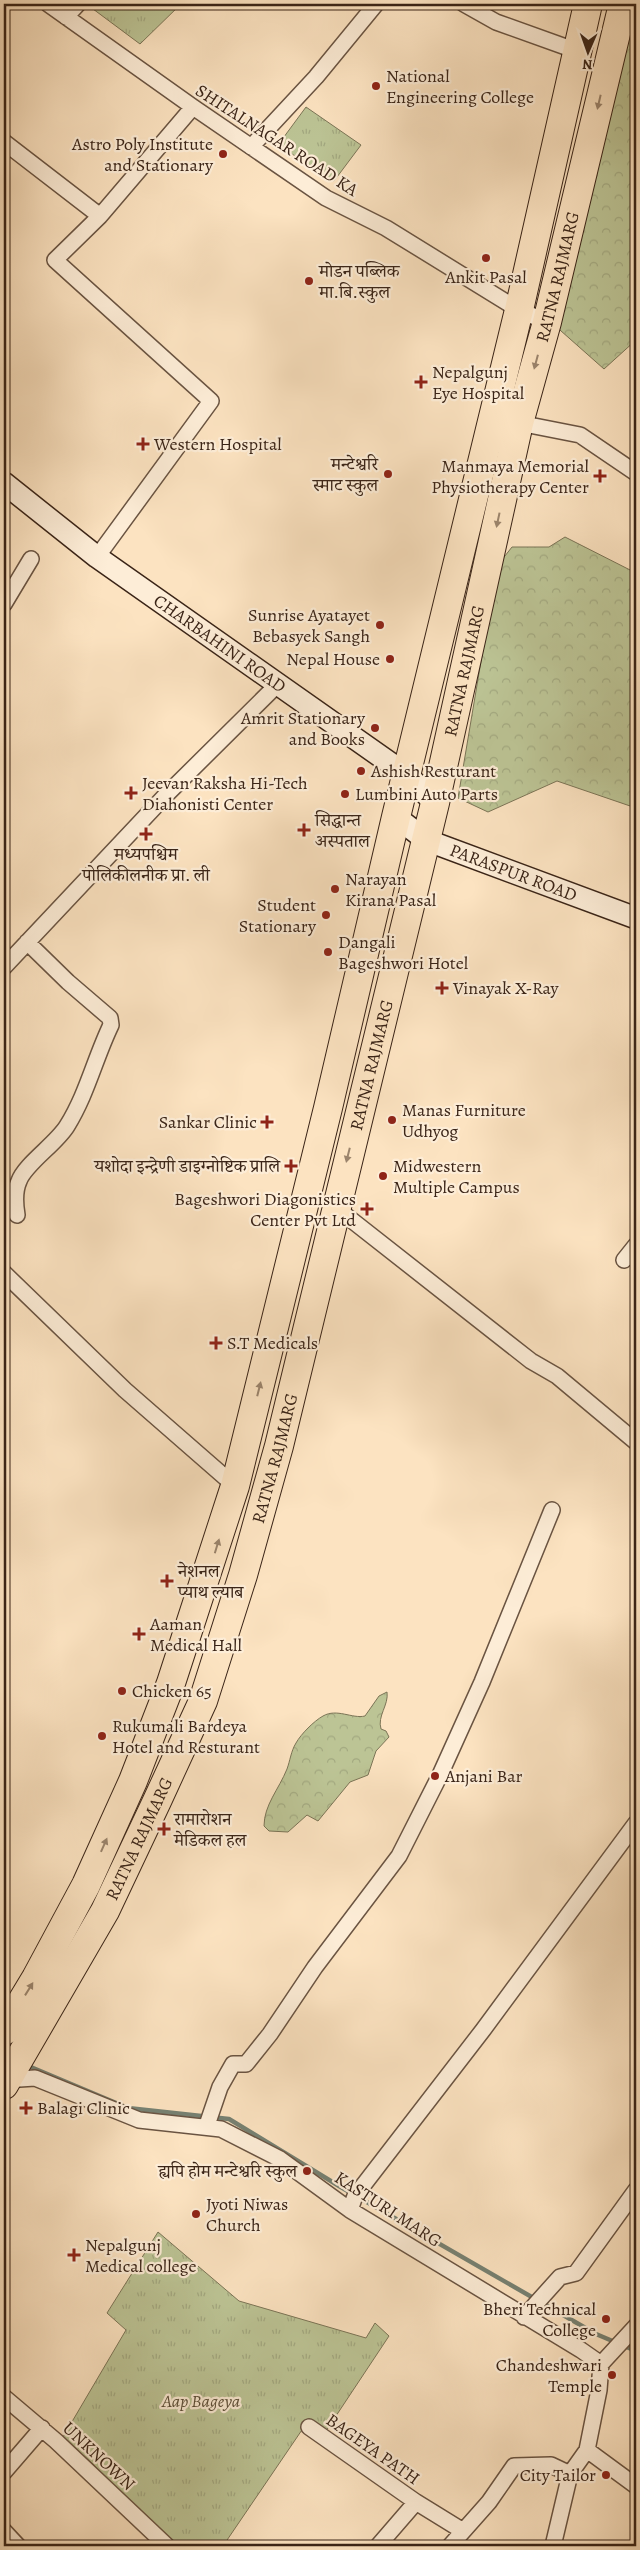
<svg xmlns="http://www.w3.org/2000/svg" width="640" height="2550" viewBox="0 0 640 2550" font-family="Alegreya,'Noto Serif Devanagari',serif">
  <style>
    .grass { fill: url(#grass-tufts); stroke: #7b7456 }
    .forest { fill: url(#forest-crowns); stroke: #7b7456 }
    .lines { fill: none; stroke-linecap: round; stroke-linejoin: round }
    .stream { stroke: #778172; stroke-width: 4.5 }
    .street-casing { stroke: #6a5442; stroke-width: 18 }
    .secondary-casing { stroke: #3a2417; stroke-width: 24 }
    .highway-casing { stroke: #3a2417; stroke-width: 30 }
    .street { stroke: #fdedd7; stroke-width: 15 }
    .secondary { stroke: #fdedd7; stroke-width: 21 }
    .highway { stroke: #fce3c1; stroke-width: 28 }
    .oneway { fill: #9b846c }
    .poi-dot { fill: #8f2418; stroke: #fdedd7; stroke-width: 2 }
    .labels { text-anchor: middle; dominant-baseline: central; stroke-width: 4.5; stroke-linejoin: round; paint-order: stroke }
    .poi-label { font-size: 18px; fill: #3a2417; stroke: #fdedd7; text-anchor: start }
    .street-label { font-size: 18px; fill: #3a2417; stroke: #fdedd7 }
    .park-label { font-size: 18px; font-style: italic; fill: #5a4c36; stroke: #fdedd7 }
  </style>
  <defs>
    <pattern id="grass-tufts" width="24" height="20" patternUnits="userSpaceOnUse" patternTransform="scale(1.25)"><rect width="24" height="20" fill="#bcc495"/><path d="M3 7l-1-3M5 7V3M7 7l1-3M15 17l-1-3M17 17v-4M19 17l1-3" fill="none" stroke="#a2a880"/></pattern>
    <pattern id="forest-crowns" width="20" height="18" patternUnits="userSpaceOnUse" patternTransform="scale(1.25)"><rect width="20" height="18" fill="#bcc495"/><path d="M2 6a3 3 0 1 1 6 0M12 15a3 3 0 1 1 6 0" fill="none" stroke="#a2a880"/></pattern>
  </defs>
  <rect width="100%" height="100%" fill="#fce3c1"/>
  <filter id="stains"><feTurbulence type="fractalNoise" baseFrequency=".004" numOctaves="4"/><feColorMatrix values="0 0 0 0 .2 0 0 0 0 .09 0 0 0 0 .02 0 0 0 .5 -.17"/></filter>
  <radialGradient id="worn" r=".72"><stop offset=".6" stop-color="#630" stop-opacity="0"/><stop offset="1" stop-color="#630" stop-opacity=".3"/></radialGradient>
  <path class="grass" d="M91,4H181L140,44L89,6Z
    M306,107L361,145L334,181L278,145Z
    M158,2232L239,2301L366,2338L375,2323L389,2336L324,2434L306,2424L223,2546H174L93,2464L63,2437L126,2330L107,2313Z"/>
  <path class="forest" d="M636,4V340L604,369L552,323Z
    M565,537L636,573V808L557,781L488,812L458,798L497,566L512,547H549Z
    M387,1692C389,1705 377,1716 381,1729L386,1731L389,1737L376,1751L368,1775L350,1782L318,1821L307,1815L288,1832L269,1831L264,1826C264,1805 279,1789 287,1769C290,1761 291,1751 296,1743C301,1734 314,1721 323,1716C337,1708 352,1719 365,1716L379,1696Z"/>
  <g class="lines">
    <path class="stream" d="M26,2065L128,2108L229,2119L339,2186L596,2334L636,2351"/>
    <defs>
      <path id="street" d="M48,4L193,107L326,198L386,228L519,310L547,322
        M464,4L496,22L577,51
        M66,17L78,4
        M4,142L100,216L193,107
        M251,147L316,77L376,4
        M519,423L580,435L636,473
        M97,557L211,401L55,260L100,216
        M4,604L31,559
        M4,967L165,796L277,685
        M335,1207L531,1361L557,1376L636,1442
        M17,1215C15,1203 14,1192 19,1181C25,1164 56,1144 67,1126C87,1094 95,1058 111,1025L110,1018L68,982L27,942
        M624,1260L636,1245
        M4,1273L125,1390L235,1486
        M4,2080L35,2078L139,2120L221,2129L280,2159L350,2210L581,2350L601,2364L599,2390L587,2450L636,2486
        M207,2125L220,2087L233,2064H246L270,2034L315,1967L399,1856L440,1775L482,1682L552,1510
        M350,2210L355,2196L483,2030L636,1823
        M524,2317L560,2277L576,2273L636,2190
        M601,2364L636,2326
        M4,2397L56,2441L167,2546
        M309,2427L416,2502
        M4,2472L42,2428
        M4,2531L18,2546
        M378,2546L416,2502L463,2531
        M450,2546L489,2502L514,2466L551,2465L570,2474
        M553,2546L570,2474L587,2450"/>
      <g id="secondary">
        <path id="s1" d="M4,483L97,557L407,775L435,803"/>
        <path id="s2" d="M396,817L426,840L636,918"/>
      </g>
      <g id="highway">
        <path d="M4,2031L36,1978L86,1885L133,1781L171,1683L235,1486L328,1108L396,817L519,310L588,4"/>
        <path id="s3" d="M4,2085L105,1911L157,1801L203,1701L243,1575L279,1446L435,803L519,423L547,322L623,4"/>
      </g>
    </defs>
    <use href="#street" class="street-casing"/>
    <use href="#secondary" class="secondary-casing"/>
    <use href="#highway" class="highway-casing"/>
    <use href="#street" class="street"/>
    <use href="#secondary" class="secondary"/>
    <use href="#highway" class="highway"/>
  </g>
  <defs><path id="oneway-solid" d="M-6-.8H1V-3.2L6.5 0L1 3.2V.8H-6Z" transform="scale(1.25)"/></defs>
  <g class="oneway">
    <use href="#oneway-solid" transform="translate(599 102) rotate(103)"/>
    <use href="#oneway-solid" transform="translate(536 362) rotate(105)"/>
    <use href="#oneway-solid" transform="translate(498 520) rotate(102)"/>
    <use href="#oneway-solid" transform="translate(348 1155) rotate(104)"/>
    <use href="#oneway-solid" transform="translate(259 1389) rotate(-76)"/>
    <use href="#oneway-solid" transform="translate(217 1546) rotate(-73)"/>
    <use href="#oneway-solid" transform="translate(104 1845) rotate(-66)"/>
    <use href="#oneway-solid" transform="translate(29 1989) rotate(-58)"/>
  </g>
  <g class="poi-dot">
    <circle cx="376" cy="86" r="5"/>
    <circle cx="223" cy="154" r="5"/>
    <circle cx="486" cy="258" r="5"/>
    <circle cx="309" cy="281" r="5"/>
    <path d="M418.5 374.5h5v5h5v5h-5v5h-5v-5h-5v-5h5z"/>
    <path d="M140.5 436.5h5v5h5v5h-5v5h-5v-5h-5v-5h5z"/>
    <circle cx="388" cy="474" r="5"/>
    <path d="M597.5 468.5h5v5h5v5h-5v5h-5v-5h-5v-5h5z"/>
    <circle cx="380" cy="625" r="5"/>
    <circle cx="390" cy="659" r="5"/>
    <circle cx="375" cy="728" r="5"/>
    <circle cx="361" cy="771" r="5"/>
    <path d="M128.5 785.5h5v5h5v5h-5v5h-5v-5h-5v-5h5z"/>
    <circle cx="345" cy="794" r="5"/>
    <path d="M301.5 822.5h5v5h5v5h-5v5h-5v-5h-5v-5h5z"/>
    <path d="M143.5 826.5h5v5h5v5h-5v5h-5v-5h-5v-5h5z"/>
    <circle cx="335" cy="889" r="5"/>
    <circle cx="326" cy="915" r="5"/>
    <circle cx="328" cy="952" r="5"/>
    <path d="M439.5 980.5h5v5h5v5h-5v5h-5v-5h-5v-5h5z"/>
    <circle cx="392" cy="1120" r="5"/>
    <path d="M264.5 1114.5h5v5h5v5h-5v5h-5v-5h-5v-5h5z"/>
    <path d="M288.5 1158.5h5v5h5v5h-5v5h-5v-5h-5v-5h5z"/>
    <circle cx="383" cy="1176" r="5"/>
    <path d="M364.5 1201.5h5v5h5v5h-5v5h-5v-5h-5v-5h5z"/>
    <path d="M213.5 1335.5h5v5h5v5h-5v5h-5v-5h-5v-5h5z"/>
    <path d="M164.5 1573.5h5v5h5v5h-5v5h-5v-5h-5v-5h5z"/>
    <path d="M136.5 1626.5h5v5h5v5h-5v5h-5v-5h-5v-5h5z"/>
    <circle cx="122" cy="1691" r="5"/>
    <circle cx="102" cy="1736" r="5"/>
    <circle cx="435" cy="1776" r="5"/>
    <path d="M161.5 1821.5h5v5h5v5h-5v5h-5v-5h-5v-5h5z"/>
    <path d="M23.5 2100.5h5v5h5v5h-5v5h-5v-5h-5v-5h5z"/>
    <circle cx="307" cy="2171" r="5"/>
    <circle cx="196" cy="2214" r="5"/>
    <path d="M71.5 2247.5h5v5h5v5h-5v5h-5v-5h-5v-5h5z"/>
    <circle cx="606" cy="2319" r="5"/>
    <circle cx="612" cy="2375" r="5"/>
    <circle cx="606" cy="2475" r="5"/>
  </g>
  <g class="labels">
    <g class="poi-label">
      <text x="386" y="76">National<tspan x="386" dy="21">Engineering College</tspan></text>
      <text x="213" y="144" text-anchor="end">Astro Poly Institute<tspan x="213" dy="21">and Stationary</tspan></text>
      <text x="319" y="271">माेडन पब्लिक<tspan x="319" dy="21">मा.बि.स्कुल</tspan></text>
      <text x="486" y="277" text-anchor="middle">Ankit Pasal</text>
      <text x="432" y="372">Nepalgunj<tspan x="432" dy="21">Eye Hospital</tspan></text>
      <text x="154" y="444">Western Hospital</text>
      <text x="378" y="464" text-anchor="end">मन्टेश्वरि<tspan x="378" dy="21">स्माट स्कुल</tspan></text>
      <text x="589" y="466" text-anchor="end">Manmaya Memorial<tspan x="589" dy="21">Physiotherapy Center</tspan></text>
      <text x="370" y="615" text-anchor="end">Sunrise Ayatayet<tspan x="370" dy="21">Bebasyek Sangh</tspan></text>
      <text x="380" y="659" text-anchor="end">Nepal House</text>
      <text x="365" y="718" text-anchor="end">Amrit Stationary<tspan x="365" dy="21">and Books</tspan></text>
      <text x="371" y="771">Ashish Resturant</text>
      <text x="142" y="783">Jeevan Raksha Hi-Tech<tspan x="142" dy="21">Diahonisti Center</tspan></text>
      <text x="355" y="794">Lumbini Auto Parts</text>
      <text x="315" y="820">सिद्धान्त<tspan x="315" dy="21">अस्पताल</tspan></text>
      <text x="146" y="854" text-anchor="middle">मध्यपश्चिम<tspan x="146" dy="21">पोलिकीलनीक प्रा. ली</tspan></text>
      <text x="345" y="879">Narayan<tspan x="345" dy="21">Kirana Pasal</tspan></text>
      <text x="316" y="905" text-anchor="end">Student<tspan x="316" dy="21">Stationary</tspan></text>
      <text x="338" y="942">Dangali<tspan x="338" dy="21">Bageshwori Hotel</tspan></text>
      <text x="453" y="988">Vinayak X-Ray</text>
      <text x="402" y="1110">Manas Furniture<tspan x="402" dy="21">Udhyog</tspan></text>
      <text x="257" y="1122" text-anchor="end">Sankar Clinic</text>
      <text x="280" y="1166" text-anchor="end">यशोदा इन्द्रेणी डाइग्नोष्टिक प्रालि</text>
      <text x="393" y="1166">Midwestern<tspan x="393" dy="21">Multiple Campus</tspan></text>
      <text x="356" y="1199" text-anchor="end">Bageshwori Diagonistics<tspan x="356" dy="21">Center Pvt Ltd</tspan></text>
      <text x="227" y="1343">S.T Medicals</text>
      <text x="178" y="1571">नेशनल<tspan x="178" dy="21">प्याथ ल्याब</tspan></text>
      <text x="150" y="1624">Aaman<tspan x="150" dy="21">Medical Hall</tspan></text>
      <text x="132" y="1691">Chicken 65</text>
      <text x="112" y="1726">Rukumali Bardeya<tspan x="112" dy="21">Hotel and Resturant</tspan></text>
      <text x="445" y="1776">Anjani Bar</text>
      <text x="174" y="1819">रामारोशन<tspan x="174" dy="21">मेडिकल हल</tspan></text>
      <text x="37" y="2108">Balagi Clinic</text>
      <text x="297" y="2171" text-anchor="end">ह्यपि हाेम मन्टेश्वरि स्कुल</text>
      <text x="206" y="2204">Jyoti Niwas<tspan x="206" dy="21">Church</tspan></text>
      <text x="85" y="2245">Nepalgunj<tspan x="85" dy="21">Medical college</tspan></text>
      <text x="596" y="2309" text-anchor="end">Bheri Technical<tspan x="596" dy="21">College</tspan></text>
      <text x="602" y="2365" text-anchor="end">Chandeshwari<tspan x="602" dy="21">Temple</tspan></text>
      <text x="596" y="2475" text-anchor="end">City Tailor</text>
    </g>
    <g class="street-label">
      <text transform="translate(277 140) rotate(33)">SHITALNAGAR ROAD KA</text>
      <text stroke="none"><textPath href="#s3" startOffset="1901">RATNA RAJMARG</textPath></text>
      <text stroke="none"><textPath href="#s1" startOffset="269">CHARBAHINI ROAD</textPath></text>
      <text stroke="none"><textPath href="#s3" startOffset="1496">RATNA RAJMARG</textPath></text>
      <text stroke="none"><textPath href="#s2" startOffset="131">PARASPUR ROAD</textPath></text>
      <text stroke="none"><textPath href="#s3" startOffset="1091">RATNA RAJMARG</textPath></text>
      <text stroke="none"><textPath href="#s3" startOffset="686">RATNA RAJMARG</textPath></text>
      <text stroke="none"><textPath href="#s3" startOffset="281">RATNA RAJMARG</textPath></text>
      <text transform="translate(388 2209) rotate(33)">KASTURI MARG</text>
      <text transform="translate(373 2449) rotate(35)">BAGEYA PATH</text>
      <text transform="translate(99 2456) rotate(43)">UNKNOWN</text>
    </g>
    <g class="park-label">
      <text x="201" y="2401">Aap Bageya</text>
    </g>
  </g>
  <rect width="640" height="2550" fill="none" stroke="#fce3c1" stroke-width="20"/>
  <rect x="5" y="5" width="630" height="2540" fill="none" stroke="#3a2417" stroke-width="2.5"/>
  <rect x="10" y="10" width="620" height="2530" fill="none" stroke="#3a2417"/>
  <g transform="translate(588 52) rotate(182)" stroke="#fdedd7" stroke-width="4" paint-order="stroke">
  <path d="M0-4L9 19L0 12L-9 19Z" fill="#3a2417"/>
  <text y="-8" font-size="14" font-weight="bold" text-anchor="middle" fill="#3a2417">N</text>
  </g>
  <rect width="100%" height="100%" filter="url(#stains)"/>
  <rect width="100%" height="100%" fill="url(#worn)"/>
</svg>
